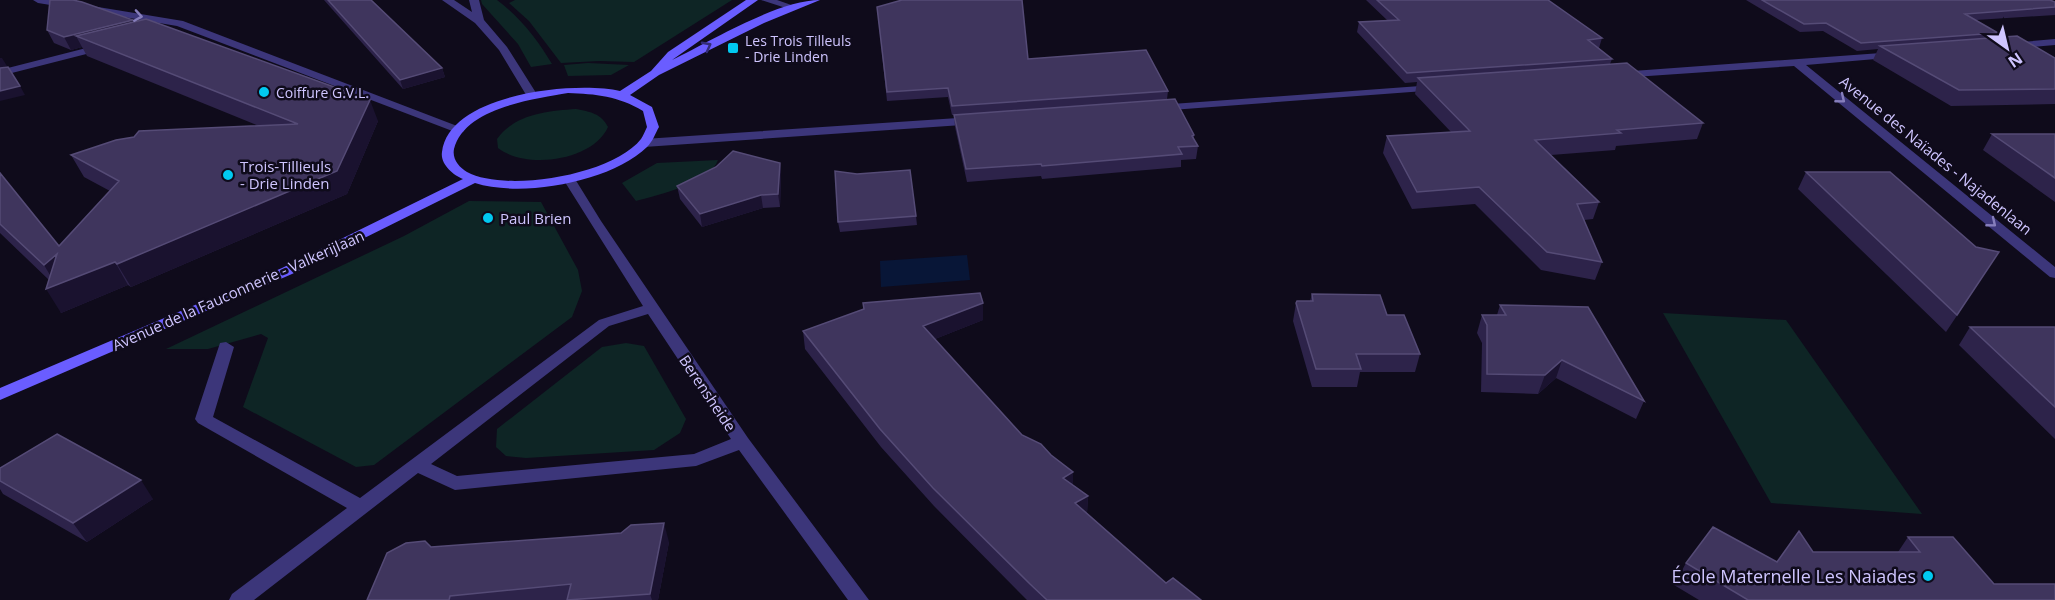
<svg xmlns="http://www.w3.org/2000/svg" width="2055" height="600" viewBox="0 0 2055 600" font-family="'Open Sans',sans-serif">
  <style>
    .green { fill: #0e2525 }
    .water { fill: #081637 }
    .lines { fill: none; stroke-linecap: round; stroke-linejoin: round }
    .street { fill: #3c367a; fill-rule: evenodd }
    .secondary { fill: #6a5dff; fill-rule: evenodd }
    .wall { fill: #2d234a }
    .shaded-wall { fill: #1a122f }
    .building { fill: #3f355d; stroke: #554b76; stroke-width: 1.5 }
    .oneway { stroke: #867ebc }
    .oneway2 { stroke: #332c76 }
    .poi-dot { fill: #01c9f0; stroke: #0f0b1b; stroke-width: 2 }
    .labels { text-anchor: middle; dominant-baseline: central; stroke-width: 5; stroke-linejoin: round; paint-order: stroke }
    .far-poi-label { font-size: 14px; fill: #cfc5ff; stroke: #0f0b1b; text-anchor: start }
    .street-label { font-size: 15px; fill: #cfc5ff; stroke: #0f0b1b }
    .poi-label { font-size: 15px; fill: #cfc5ff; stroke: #0f0b1b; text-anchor: start }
    .near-poi-label { font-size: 18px; fill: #cfc5ff; stroke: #0f0b1b; text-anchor: end }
  </style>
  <rect width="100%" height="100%" fill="#0f0b1b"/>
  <path class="green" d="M481,0H497C520,17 538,40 552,64L531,67L518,44L482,4Z
    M515,0H732L634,62L599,61L561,63L529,21L509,3Z
    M588,63L629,65L611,75L568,76L564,65Z
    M576,109C590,112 601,113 608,127C593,161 526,170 498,148L497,139C515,114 547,111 576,109Z
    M718,160C710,183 658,195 636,201L622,183L657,163Z
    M469,201L541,202L578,270L582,291L572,317L374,465L356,467L243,407L268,338L261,334L208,349H166L404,236Z
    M1663,313L1786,320L1922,514L1771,503Z
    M626,343L644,346L686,419L680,433L654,450L526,458L506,456L496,447L497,429L602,347Z"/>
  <path class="water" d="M967,255L970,280L881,287L880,261Z"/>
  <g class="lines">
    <path class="street" d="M33,0H56L74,5L69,8L38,3Z
      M442,0H454L472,12L469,0H479L484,20L507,47L538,96L536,98H528L499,50L475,23Z
      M761,0H777L797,7L792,10Z
      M92,6L183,21L465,129L463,132H455L177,26L88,11L87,9Z
      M2055,39V45L2011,49L2006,46L2011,43Z
      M102,44L107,47L106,49L0,76V70Z
      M1895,52L1900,55L1899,57L1806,65L2055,267V278L2050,277L1794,66L1619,78L1613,75L1619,72Z
      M1434,85L1438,86V90L1158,111L1152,108L1158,105Z
      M973,117L979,121L977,124L644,147L638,143L644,139Z
      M569,175L575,179L601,221L748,438L869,600H848L739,450L696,466L455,490L418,473L254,600H229L232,594L347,508L198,423L195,419L220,343L226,342L234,347L213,417L360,498L599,320L643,306L563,179ZM648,314L731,439L694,454L457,476L431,464L609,326Z"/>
    <path class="secondary" d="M746,0H758L672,60C711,41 778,0 820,0L764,23L659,75L630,95L652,107L659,127C655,134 653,141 647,147C611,182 522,198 475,183L292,274L0,400V388L282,268L463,179C453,175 440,164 442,152C449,93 576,81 620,91L651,71L668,52ZM568,93C596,94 618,96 643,111L647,127C645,131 643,136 641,139C613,175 506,193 467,172C459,167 452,159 454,149C464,108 533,99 568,93Z"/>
  </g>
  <path class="wall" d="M324,0H371L442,68L445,77L403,89Z
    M1366,0H1548L1602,38L1599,48L1612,59L1610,64L1703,123L1697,139L1616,146L1615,150L1551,155L1599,202L1593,219L1584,220L1602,262L1595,280L1541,270L1475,204L1412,209L1383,153L1387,136L1451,132L1415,94L1417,82L1405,83L1357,32L1359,22L1387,20Z
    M1746,0H2050L2055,2V15L1976,20L1998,33L1995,38L2055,58V104L1951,106L1873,60L1878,49L1857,51L1823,31L1800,32Z
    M877,7L1028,59L1168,91L1167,99L1194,135V140L1198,146L1196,159L1181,160V167L1042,179L1041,176L967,182L955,127L954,115H952L948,97L887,101Z
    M134,22L378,121L347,194L131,287L128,285L61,313L49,280L0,233V173L59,246L110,191L84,177L71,155L134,137L259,126L87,56L82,47L71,50L54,43L47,30Z
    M1992,134H2055V202L1983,150Z
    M780,163L781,175L780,207L763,208L702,227L680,199L677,186Z
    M1806,172L1988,269L1946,332L1798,189Z
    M857,174L916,216L917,225L840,232L838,222Z
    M1312,294L1387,315L1420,354L1415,372H1360L1357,387H1312L1293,321L1296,303L1310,301Z
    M1500,305L1644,401L1636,419L1556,378L1538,394L1481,392L1482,343L1477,333L1482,315H1497Z
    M983,320L935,339L1022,435L1073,485L1088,496L1087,513L1166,583L1201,600H1027L934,506L881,447L805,349L803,331Z
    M1970,327H2055V439L1959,345Z
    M0,468L153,499L87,542L3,494L0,489Z
    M1908,537L1994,584L2055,600H1699L1674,585L1686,563L1777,562L1813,552H1898Z
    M669,542L658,600H367L431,547Z"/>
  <path class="shaded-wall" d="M133,20L139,32L76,36L82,47L71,50L64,37Z
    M0,58H2L7,66L0,68Z
    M442,68L445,77L403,89L400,80Z
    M20,86L25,95L0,101V91Z
    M370,100L378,121L347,194L131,287L117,264Z
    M780,163L781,175L780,207L778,194Z
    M761,195L763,208L702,227L700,214Z
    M57,254L115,262L128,285L61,313L46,289L56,285L44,265Z
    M983,303V320L925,343L923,326Z
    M1562,360L1556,378L1538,394L1545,375Z
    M1073,472V490L1063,478Z
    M141,480L153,499L87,542L73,523Z
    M1088,496L1087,514L1075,503Z
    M664,523L669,542L658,600H652L650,594Z"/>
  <path class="building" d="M50,0H73L82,2L133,20L64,37L47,30Z
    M328,0H371L442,68L400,80Z
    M902,0H1022L1028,59L1146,50L1168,91L952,106L948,88L887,92L877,7Z
    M1377,0H1548L1602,38L1588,40L1612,59L1407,73L1359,22L1399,20Z
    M1762,0H2050L2055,2V7L1965,14L1998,33L1861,43L1826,23L1804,24Z
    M146,19L370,100L337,171L117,264L115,262L46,289L57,254L44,265L0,224V173L59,246L119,181L71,155L116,140L134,137L139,131L298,124L76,36Z
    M2017,36L2055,58V89L1959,90L1880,46Z
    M1627,63L1703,123L1617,130L1621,133L1535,140L1599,202L1577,204L1602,262L1547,252L1479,187L1417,192L1387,136L1470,131L1418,78Z
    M8,67L20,86L0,91V68Z
    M1175,99L1194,135L1192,136L1198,146L1178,147L1182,154L1042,166L1041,164L966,169L954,115Z
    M1992,134H2055V178Z
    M733,151L780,163L778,194L761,195L700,214L677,186L716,167Z
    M910,170L916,216L838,222L835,171L857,174Z
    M1806,172H1890L1976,247L1999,252L1957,315Z
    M980,293L983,303L923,326L1022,435L1041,444L1051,455L1073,472L1063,478L1088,496L1075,503L1166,583L1173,578L1201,600H1047L1030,584L933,488L880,429L803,331L864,309L863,303Z
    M1312,294L1380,295L1387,315H1404L1420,354H1356L1361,369H1316L1296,303L1297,301H1313Z
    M1500,305L1588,307L1644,401L1562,360L1545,375L1487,374V325L1482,315H1506Z
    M1970,327H2055V407Z
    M57,434L141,480L73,523L0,481V468Z
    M664,523L650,594L567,600L571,584L450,596L449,600H367L387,553L406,543L425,541L431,547L584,536L621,533L631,525Z
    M1713,527L1777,562L1799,531L1813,552H1920L1908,537H1953L1994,584H2055V600H1748L1686,563Z"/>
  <defs><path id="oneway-chevron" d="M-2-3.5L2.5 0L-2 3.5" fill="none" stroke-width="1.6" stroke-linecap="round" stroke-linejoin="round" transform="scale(1.5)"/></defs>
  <g class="oneway">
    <use href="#oneway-chevron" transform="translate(138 16) rotate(9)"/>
    <use href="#oneway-chevron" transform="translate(1841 99) rotate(39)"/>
    <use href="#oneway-chevron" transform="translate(1992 223) rotate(39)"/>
  </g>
  <use class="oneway2" href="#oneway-chevron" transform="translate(707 46) rotate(-28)"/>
  <g class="poi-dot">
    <rect x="727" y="42" width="12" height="12" rx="3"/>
    <circle cx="264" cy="92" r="6"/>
    <circle cx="228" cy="175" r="6"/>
    <circle cx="488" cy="218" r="6"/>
    <circle cx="1928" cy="576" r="6"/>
  </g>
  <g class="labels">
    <g class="far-poi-label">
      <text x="745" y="40">Les Trois Tilleuls<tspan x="745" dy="16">- Drie Linden</tspan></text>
      <text x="276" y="92">Coiffure G.V.L.</text>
    </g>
    <g class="street-label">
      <text transform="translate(1936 155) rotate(39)">Avenue des Naïades - Najadenlaan</text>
      <text transform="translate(238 290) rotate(-24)">Avenue de la Fauconnerie - Valkerijlaan</text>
      <text transform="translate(708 393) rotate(56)">Berensheide</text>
    </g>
    <g class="poi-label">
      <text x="240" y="166">Trois-Tillieuls<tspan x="240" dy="17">- Drie Linden</tspan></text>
      <text x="500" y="218">Paul Brien</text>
    </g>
    <g class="near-poi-label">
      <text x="1916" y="576">École Maternelle Les Naiades</text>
    </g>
  </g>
  <g transform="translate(2007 48) rotate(146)" stroke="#0f0b1b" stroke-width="4.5" paint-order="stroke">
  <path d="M0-4.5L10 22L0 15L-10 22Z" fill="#cfc5ff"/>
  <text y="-9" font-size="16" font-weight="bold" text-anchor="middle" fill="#cfc5ff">N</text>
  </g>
</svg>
